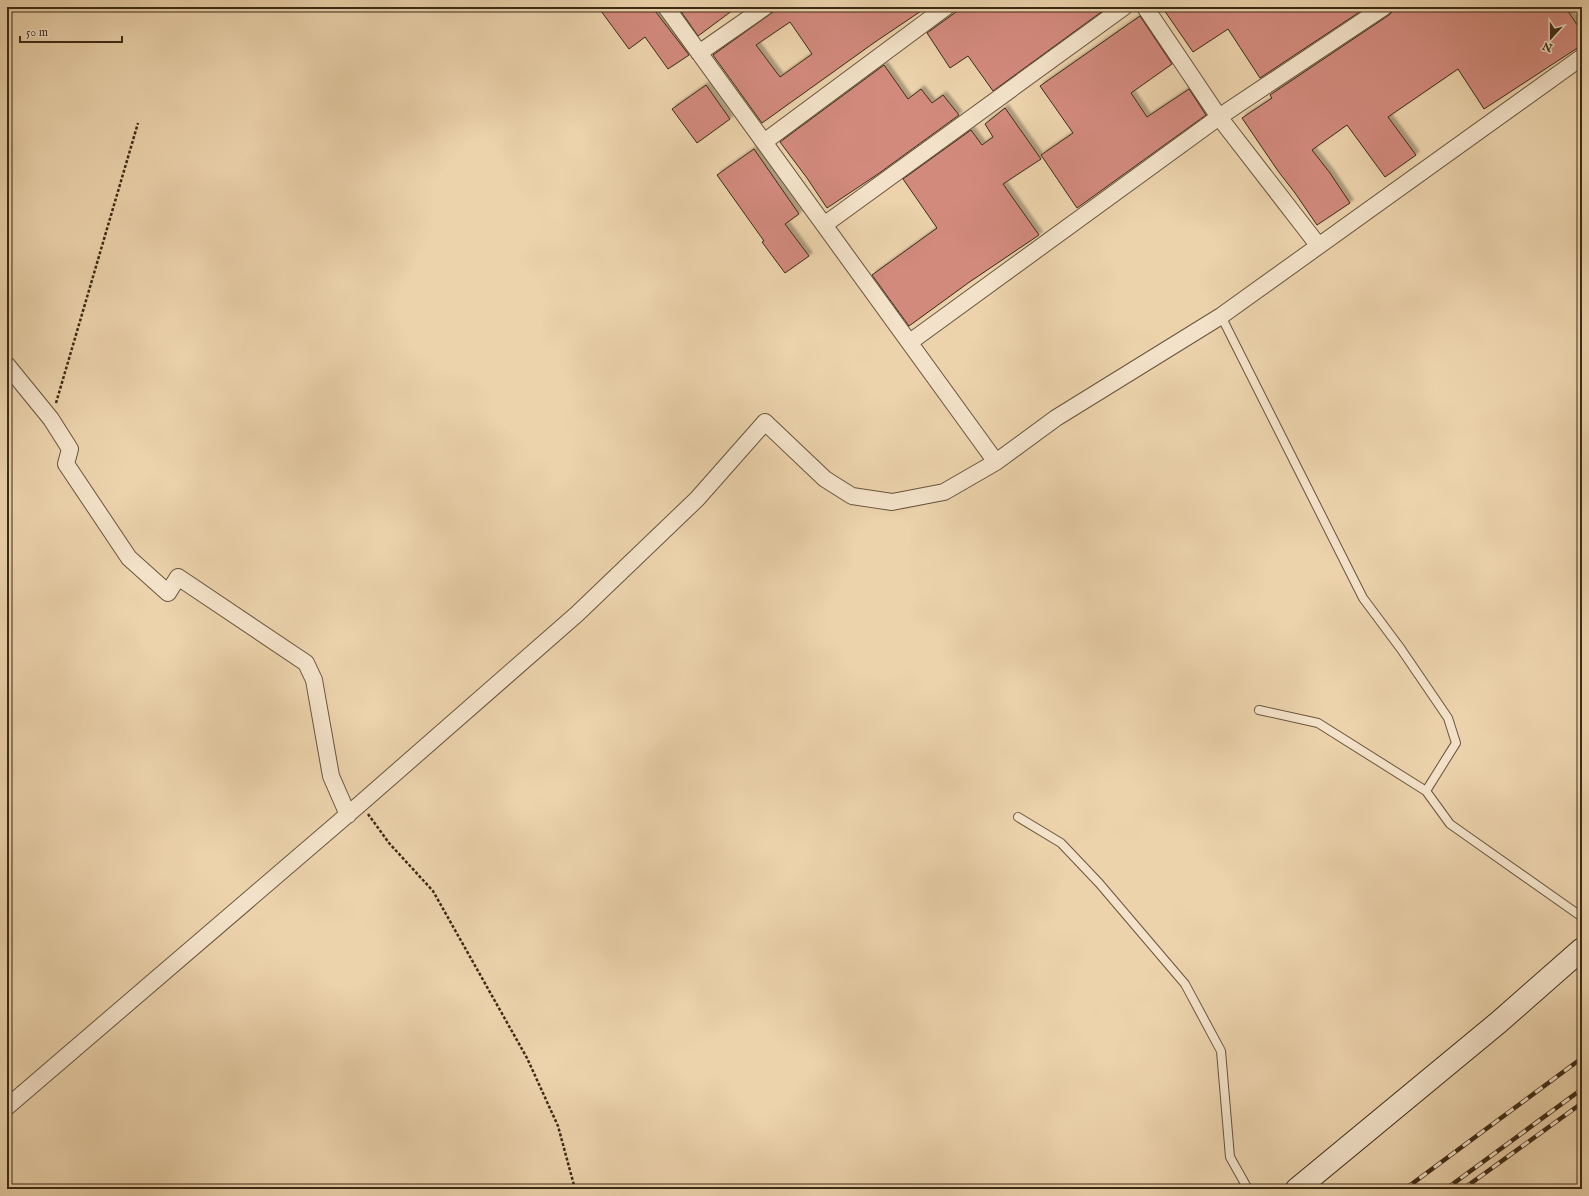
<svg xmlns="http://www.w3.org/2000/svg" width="1589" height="1196" viewBox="0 0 1589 1196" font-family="'IM FELL English',serif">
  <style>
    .building { fill: #d28a7d; stroke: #3c2b16; fill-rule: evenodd; filter: url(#shadow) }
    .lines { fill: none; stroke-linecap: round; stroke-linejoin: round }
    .service-casing { stroke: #68553c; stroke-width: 10 }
    .minor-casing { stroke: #68553c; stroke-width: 18 }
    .secondary-casing { stroke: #3c2b16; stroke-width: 24 }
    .path { stroke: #3c2b16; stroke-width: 2.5; stroke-dasharray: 3 2; stroke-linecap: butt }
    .service { stroke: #f3e2c9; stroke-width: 8 }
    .minor { stroke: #f3e2c9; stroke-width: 16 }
    .secondary { stroke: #f3e2c9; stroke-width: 22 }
    .rail-casing { stroke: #3c2b16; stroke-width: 4.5 }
    .rail { stroke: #f3e2c9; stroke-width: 3; stroke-dasharray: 9; stroke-linecap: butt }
  </style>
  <defs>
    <filter id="shadow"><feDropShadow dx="3.5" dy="-3.5" stdDeviation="1" flood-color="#0004"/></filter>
  </defs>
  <rect width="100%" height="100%" fill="#ecd3ac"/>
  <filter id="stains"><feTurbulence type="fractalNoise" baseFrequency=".005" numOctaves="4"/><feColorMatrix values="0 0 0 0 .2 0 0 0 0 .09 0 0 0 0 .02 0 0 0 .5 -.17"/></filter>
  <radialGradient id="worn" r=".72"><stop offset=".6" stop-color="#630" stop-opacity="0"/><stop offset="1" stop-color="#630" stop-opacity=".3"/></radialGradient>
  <path class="building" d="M598,7H652L689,55L668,69L645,37L629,49Z
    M678,7H737L698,36Z
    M780,7H927L875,42L762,123L713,55ZM790,22L812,54L780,77L756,45Z
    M963,7H1108L993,91L968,56L950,68L927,33Z
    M1162,7H1367L1260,78L1228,29L1193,52Z
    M1393,7H1565L1582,32V45L1484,109L1458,69L1388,117L1416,155L1385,177L1347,125L1312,150L1330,173L1350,203L1317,225L1295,193L1278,171L1242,118L1272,98L1270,95L1389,15L1392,12Z
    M1140,16L1172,64L1131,93L1147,117L1189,89L1206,115L1077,208L1041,155L1073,133L1040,86Z
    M884,65L908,99L921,89L932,103L943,95L959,115L878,174L827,208L807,178L780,142Z
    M706,85L730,119L697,143L672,109Z
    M1005,108L1041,159L1003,184L1039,235L968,283L909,326L872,275L937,228L903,179L971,130L982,145L993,137L985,124Z
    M754,149L799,214L785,224L809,256L785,273L762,242L764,241L717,175Z"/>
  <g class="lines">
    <defs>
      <path id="service" d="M1221,316L1363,598L1401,649L1448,718L1456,743L1426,791
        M1259,710L1318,723L1426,791L1450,824L1582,917
        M1018,817L1061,843L1099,883L1185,984L1221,1051L1230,1157L1248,1189"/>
      <path id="minor" d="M666,7L996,462
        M1145,7L1219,117L1318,245
        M699,53L765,7
        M764,142L946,7
        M824,225L1124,7
        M910,342L1219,117L1384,7
        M7,365L51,419L70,449L66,464L129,558L168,593L178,577L306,663L314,680L331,776L348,815
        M7,1107L360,804L577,614L697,499L765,422L825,479L852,496L892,502L944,492L996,462L1056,418L1221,316L1582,57"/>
      <path id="secondary" d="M1297,1189L1499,1022L1582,949"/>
    </defs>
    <use href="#service" class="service-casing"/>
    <use href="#minor" class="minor-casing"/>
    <use href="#secondary" class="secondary-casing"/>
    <path class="path" d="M56,403L138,123
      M368,814L389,843L433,891L527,1058L558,1126L575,1189"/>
    <use href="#service" class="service"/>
    <use href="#minor" class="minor"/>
    <use href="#secondary" class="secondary"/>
    <defs>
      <path id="rail" d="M1405,1189L1582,1058
        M1446,1189L1582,1089
        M1463,1189L1582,1103"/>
    </defs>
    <use href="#rail" class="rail-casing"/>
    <use href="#rail" class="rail"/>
  </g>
  <rect width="1589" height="1196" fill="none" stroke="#ecd3ac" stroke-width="24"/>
  <rect x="8" y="8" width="1573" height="1180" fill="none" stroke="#3c2b16" stroke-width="2"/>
  <rect x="12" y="12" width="1565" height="1172" fill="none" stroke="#3c2b16"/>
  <g transform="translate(1551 38) rotate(201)" stroke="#f3e2c9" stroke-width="3" paint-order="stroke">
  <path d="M0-3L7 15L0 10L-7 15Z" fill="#3c2b16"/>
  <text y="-6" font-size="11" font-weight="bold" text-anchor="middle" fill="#3c2b16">N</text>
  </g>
  <path d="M20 36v6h102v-6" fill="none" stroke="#3c2b16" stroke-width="2"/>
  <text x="26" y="36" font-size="12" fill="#3c2b16" stroke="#f3e2c9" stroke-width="3" paint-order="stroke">50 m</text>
  <rect width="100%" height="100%" filter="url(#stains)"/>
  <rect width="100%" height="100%" fill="url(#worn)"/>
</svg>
